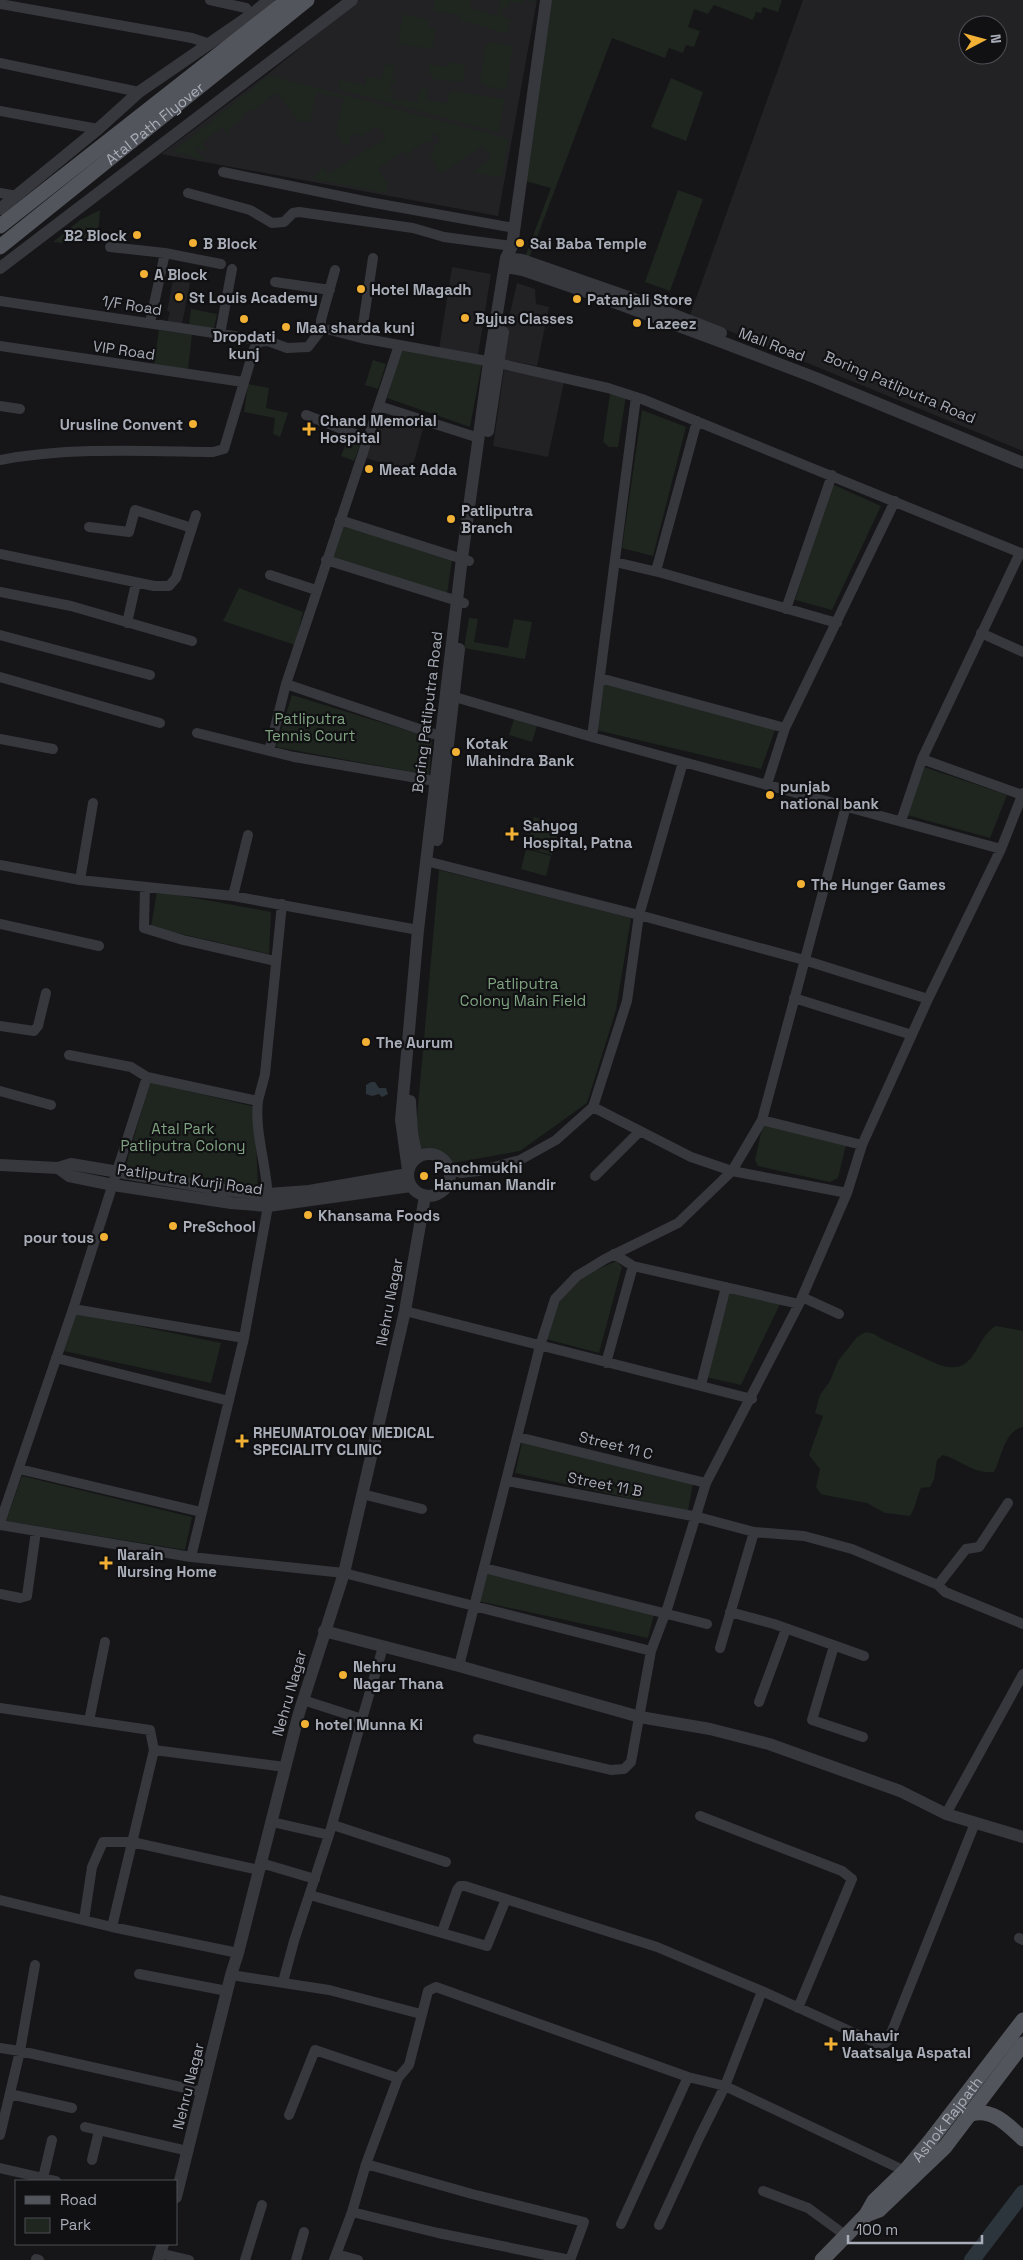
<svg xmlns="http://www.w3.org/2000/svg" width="1023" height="2260" viewBox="0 0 1023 2260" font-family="'Space Grotesk',sans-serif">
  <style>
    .built { fill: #222225; fill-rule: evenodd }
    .green { fill: #1e261f }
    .water { fill: #2c353c }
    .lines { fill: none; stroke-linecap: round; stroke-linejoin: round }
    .river { stroke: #2c353c; stroke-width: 16 }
    .minor { stroke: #37383d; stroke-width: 10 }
    .tertiary { stroke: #37383d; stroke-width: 12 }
    .primary { stroke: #53555c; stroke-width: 15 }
    .poi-dot { fill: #f2b134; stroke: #111113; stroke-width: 2 }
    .labels { text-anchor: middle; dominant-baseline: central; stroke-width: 4.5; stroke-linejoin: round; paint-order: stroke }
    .street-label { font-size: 15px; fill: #a8adb8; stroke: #111113 }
    .poi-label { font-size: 15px; font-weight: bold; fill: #a8adb8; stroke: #111113; text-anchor: start }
    .park-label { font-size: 15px; fill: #7fa381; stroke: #111113 }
  </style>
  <rect width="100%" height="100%" fill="#161618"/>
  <path class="built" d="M359,0H537L498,216L161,154L269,73Z
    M803,0H1023V451L690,315ZM968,25H998V55H968Z
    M452,267L491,274L478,355L439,349Z
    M173,280L190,283L182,324L167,323L170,312L167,311Z
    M517,283L535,289L536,304L549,307L537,366L503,359L501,352Z
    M504,370L564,382L548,457L493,446Z
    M384,416L423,429L411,472L366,458Z"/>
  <path class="green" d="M435,0H471V8L498,16L500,0H534L533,2L524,0L523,4L510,1L508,8L503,7L502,15L499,16L510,19L507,34C489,29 479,23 459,21L460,15L433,11Z
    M551,0H782L778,12L763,7L761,13L756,12L753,20L714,5L708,14L694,9L688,27L700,31L694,47L686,45L683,53L669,48L665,58L612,38L528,261L525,257L551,188L525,181Z
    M403,13L430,21L428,27L435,30L432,49L398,44Z
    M493,42L513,46L506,90L484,86L480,81L485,48L489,43Z
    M448,62L465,65L463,82L432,79V74L428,73L430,64L447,67Z
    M385,64L395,65L392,77L398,83L391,82L390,91H394L393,99L417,102L420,89H428L426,100L447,103L450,91L505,99L498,132L338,89L339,80L366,85V77L382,79Z
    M269,75L509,139L502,177L472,173L491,158L483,145L440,174L430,155L435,151L432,146L440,141L435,133L431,136L433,140L428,144L426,141L409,152L410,155L408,157L404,151L378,169L387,183V193L312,179L323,167L328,174L386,138L378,126L359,137L356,133L349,137L351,143L345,146L336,131L344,98L316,92L310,122H298L277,92L251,112L249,110L243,114L244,117L229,129L228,134L222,127L202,143L206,149L203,152L198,146L195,148L205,161L174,151Z
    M671,78L703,92L686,141L651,127Z
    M678,190L703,199L670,291L645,282Z
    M100,210L98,237L61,243L53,242L80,220Z
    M191,309L217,314L214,328L189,325Z
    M159,330L192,335L188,369L154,364Z
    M402,348L482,363L470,427L387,398Z
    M373,360L386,364L378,389L365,385Z
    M248,384L269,388L266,408L288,413L280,437L273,434L275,418L244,412Z
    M610,394L626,396L618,447H609L603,442Z
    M642,410L686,427L653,556L622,548Z
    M348,438L361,443L354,461L341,456Z
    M832,484L881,506L832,610L795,600Z
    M344,524L452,560L447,594L333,558Z
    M239,588L303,612L295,645L223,621Z
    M469,618L478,619L474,642L508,648L514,619L532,622L525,659L464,648Z
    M602,682L775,730L761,769L596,730Z
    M292,695L432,738L429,775L276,747Z
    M514,719L537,726L532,742L509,735Z
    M924,767L1007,795L990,838L907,815Z
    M534,817L560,824L552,855L526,848Z
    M526,849L551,856L546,876L521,869Z
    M439,870L631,918L616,1010L587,1103L520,1151L453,1163L436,1156L423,1158L416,1129Z
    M157,891L271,912L269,954L151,927Z
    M150,1082L255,1107L258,1193L123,1175Z
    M763,1124L846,1145L838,1178L830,1182L758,1166L755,1160Z
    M616,1261L622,1267L599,1353L546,1339C552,1318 561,1290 580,1278C591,1272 604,1267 616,1261Z
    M730,1293L780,1304L741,1385L706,1377Z
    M76,1313L221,1343L211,1383L64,1351Z
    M996,1326L1023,1331V1427C1004,1431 1002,1457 994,1472C973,1474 961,1460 943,1455L937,1460L934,1479L930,1487L921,1488C916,1498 916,1507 910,1516L885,1513L867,1503L829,1496L821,1494L816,1487L820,1469L809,1455L823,1416L815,1413L820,1395L830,1381L838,1361L857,1337L866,1332L874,1334L882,1339L935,1363C977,1381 973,1338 996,1326Z
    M522,1443L693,1483L688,1511L515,1473Z
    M22,1476L192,1517L185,1550L6,1521Z
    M486,1571L654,1614L648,1638L478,1601Z"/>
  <path class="water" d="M371,1082H375L379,1088H386L388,1094L382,1097L379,1094L372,1096L366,1094V1085Z"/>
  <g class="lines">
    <path class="river" d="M972,2260L1023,2193"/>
    <path class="minor" d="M210,0L246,8L251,15
      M0,4L192,38L210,44
      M0,63L139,92
      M0,111L98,129
      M223,172L369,202L514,228
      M0,193L17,196
      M188,193L250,210L272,223L284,222L293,213L299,212L413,228L444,237L512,246
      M110,247L165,253L221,264
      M275,282L330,290
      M0,301L247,338L259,342L268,341L287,348L308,347L321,330H330L361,338L498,363L608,388L642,399L1023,554
      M150,323L165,253
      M321,330V320L335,270
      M220,334L232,269
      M361,338L373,258
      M0,346L243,382
      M0,406L20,409
      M379,406L479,438
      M306,415L368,439
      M0,460C70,447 142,451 213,452L224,449L254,349L259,342
      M340,520L469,561
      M89,527L129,532L135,510L192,528
      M0,554L154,586H169L176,578L196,515
      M326,560L464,603
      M615,562L662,573L837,623
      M656,571L697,421
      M270,575L316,590
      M0,592L71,606L192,641
      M786,609L832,475
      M127,623L136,583
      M981,633L1023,652
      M0,635L150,675
      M0,677L160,723
      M600,678L785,728
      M286,684L440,736
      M448,695L592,737L1001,849
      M197,733L294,757L435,781
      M592,737L636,397
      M0,739L53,749
      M269,751L286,684L399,345
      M922,759L1022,795
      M767,784L785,728L895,501
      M901,821L922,759L1020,553
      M426,861L639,915L804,960L928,999
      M0,865L80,880L233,896L418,930
      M80,880L93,803
      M145,887L144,928L183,940L275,961
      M233,896L248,835
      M0,924L99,946
      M794,998L912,1035
      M0,1026L34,1031L38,1026L46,993
      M69,1055L131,1067L147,1077L258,1101
      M0,1091L51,1105
      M593,1107L691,1157L732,1171L847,1193
      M762,1120L862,1145
      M448,1169L461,1173L479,1171L520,1160L556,1140L593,1107L627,1001L639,915L683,762
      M595,1176L640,1131
      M614,1254L633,1266L799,1304
      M802,1297L839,1314
      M73,1309L244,1338
      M405,1311L752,1399
      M56,1358L229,1401
      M606,1363L633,1266
      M701,1385L726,1287
      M518,1437L706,1483
      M19,1469L201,1512
      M507,1481L698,1517L754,1532L804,1536L852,1549L938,1585L945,1592L1023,1624
      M362,1494L422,1509
      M0,1523L73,1309L147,1077
      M0,1525L191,1557L344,1573L651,1651
      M191,1557L244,1338L268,1206C269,1171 254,1135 258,1101C260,1092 263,1083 265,1074L282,904
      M484,1568L707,1624
      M938,1585L966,1549L979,1547L1008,1503
      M0,1594L20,1598L27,1596L36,1531
      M730,1612L774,1624L864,1656
      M834,1646L812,1720L863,1737
      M720,1648L754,1532
      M459,1666L540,1346L555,1299L577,1276L605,1259L678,1223L732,1171L762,1120L846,806
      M303,1700L362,1719L383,1647
      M759,1702L786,1629
      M0,1708L150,1730L154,1750
      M89,1721L105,1642
      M478,1739L611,1770L624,1769L631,1762L651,1651L668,1606L706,1483L799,1304L847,1193L862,1145L928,999L1001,849L1023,793
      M946,1814L1023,1674
      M700,1816L842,1871L852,1879L798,2008
      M272,1822L329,1835L362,1719
      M333,1825L446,1862
      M261,1863L315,1879
      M310,1895L487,1946L506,1899
      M0,1900L112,1927L238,1953
      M84,1920L92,1867L103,1842H132L259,1870
      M112,1927L154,1750L285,1767
      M442,1932L457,1890L460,1886H465L657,1947L762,1991L725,2086L699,2138L659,2225
      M1019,1938L1023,1940
      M139,1974L227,1991
      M231,1975L329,1990L421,2014
      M283,1982L294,1941L329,1835
      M762,1991L878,2044H884L888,2041L975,1823
      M0,2048L20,2051L203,2092
      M10,2094L72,2108
      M289,2115L315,2050L398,2078
      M85,2127L188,2151
      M0,2135L20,2051L35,1965
      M92,2160L99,2131
      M0,2168L56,2181
      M43,2178L52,2140
      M763,2191L808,2208L845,2235
      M352,2212L438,2233L570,2260L584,2222L472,2194L366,2164
      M621,2224L688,2077
      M159,2253L189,2260
      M336,2254L358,2260
      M36,2259L39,2260
      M245,2260L262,2205
      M296,2260L304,2232
      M334,2260L352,2212L366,2164L398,2078L409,2065L428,1991L436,1987L688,2077L725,2086L905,2171"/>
    <path class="tertiary" d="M0,209L98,129L139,92L251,15L269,0
      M506,258L522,260L631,298L721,333
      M506,267L523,270L587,292L714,339L816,378L1023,463
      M0,268L352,0
      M488,431L503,332
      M437,840L459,649
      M410,1101L412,1133L417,1158
      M408 1175a21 21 0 1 1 42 0a21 21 0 1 1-42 0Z
      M0,1165L58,1168L71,1164L225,1190L268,1194L309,1191L408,1174
      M58,1168L69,1176L113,1185L231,1203L268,1206L411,1186
      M408,1170L401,1120L418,930L462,558L489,362L506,258L512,246L546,0
      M324,1631L459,1666L640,1717L710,1729L769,1744L900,1791L946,1814L1023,1837
      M176,2197L231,1975L238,1953L299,1713L344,1573L405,1311L425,1196
      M158,2260L163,2244"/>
    <g class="primary">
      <path d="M0,226L288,0"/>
      <path id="s1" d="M0,247L307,0"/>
      <path d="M971,2114C993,2108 1008,2125 1023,2139"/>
      <path d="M866,2215L879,2210L945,2147L1023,2044"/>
      <path id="s2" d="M822,2260L866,2215L874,2201L905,2171L930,2141L1023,2020"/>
    </g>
  </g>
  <g class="poi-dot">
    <circle cx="137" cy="235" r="5"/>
    <circle cx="193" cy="243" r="5"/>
    <circle cx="520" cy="243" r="5"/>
    <circle cx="144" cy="274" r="5"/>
    <circle cx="361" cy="289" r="5"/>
    <circle cx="179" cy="297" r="5"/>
    <circle cx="577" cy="299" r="5"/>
    <circle cx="465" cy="318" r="5"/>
    <circle cx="244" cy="319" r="5"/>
    <circle cx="637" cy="323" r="5"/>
    <circle cx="286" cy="327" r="5"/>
    <circle cx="193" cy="424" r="5"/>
    <path d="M306.5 421.5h5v5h5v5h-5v5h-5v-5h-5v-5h5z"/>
    <circle cx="369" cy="469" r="5"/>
    <circle cx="451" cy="519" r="5"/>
    <circle cx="456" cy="752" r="5"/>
    <circle cx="770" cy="795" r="5"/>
    <path d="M509.5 826.5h5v5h5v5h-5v5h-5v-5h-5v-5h5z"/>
    <circle cx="801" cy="884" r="5"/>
    <circle cx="366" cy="1042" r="5"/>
    <circle cx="424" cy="1176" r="5"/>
    <circle cx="308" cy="1215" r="5"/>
    <circle cx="173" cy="1226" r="5"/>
    <circle cx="104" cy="1237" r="5"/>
    <path d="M239.5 1433.5h5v5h5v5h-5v5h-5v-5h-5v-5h5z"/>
    <path d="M103.5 1555.5h5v5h5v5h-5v5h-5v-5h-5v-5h5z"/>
    <circle cx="343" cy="1675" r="5"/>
    <circle cx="305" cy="1724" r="5"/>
    <path d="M828.5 2036.5h5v5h5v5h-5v5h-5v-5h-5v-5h5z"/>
  </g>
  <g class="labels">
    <g class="street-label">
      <text stroke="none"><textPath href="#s1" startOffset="198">Atal Path Flyover</textPath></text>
      <text transform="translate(132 305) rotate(9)">1/F Road</text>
      <text transform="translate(772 344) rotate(21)">Mall Road</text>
      <text transform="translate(124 350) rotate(8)">VIP Road</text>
      <text transform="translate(900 387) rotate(23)">Boring Patliputra Road</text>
      <text transform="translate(427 712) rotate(-83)">Boring Patliputra Road</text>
      <text transform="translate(190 1179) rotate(8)">Patliputra Kurji Road</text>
      <text transform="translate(389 1302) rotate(-79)">Nehru Nagar</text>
      <text transform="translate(616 1445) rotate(14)">Street 11 C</text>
      <text transform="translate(605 1484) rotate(11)">Street 11 B</text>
      <text transform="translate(289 1693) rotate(-74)">Nehru Nagar</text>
      <text transform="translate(188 2086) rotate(-76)">Nehru Nagar</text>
      <text stroke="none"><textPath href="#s2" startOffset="189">Ashok Rajpath</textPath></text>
    </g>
    <g class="poi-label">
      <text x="127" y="235" text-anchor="end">B2 Block</text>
      <text x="203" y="243">B Block</text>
      <text x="530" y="243">Sai Baba Temple</text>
      <text x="154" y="274">A Block</text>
      <text x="371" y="289">Hotel Magadh</text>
      <text x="189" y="297">St Louis Academy</text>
      <text x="587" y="299">Patanjali Store</text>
      <text x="475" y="318">Byjus Classes</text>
      <text x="647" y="323">Lazeez</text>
      <text x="296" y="327">Maa sharda kunj</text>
      <text x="244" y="336" text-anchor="middle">Dropdati<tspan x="244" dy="17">kunj</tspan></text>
      <text x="320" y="420">Chand Memorial<tspan x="320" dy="17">Hospital</tspan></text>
      <text x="183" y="424" text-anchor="end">Urusline Convent</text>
      <text x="379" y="469">Meat Adda</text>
      <text x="461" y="510">Patliputra<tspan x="461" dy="17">Branch</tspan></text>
      <text x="466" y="743">Kotak<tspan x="466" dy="17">Mahindra Bank</tspan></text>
      <text x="780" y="786">punjab<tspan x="780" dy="17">national bank</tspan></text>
      <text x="523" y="825">Sahyog<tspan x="523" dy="17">Hospital, Patna</tspan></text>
      <text x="811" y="884">The Hunger Games</text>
      <text x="376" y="1042">The Aurum</text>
      <text x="434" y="1167">Panchmukhi<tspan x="434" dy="17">Hanuman Mandir</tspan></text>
      <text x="318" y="1215">Khansama Foods</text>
      <text x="183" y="1226">PreSchool</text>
      <text x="94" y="1237" text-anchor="end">pour tous</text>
      <text x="253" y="1432">RHEUMATOLOGY MEDICAL<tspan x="253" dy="17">SPECIALITY CLINIC</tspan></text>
      <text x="117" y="1554">Narain<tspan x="117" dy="17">Nursing Home</tspan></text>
      <text x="353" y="1666">Nehru<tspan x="353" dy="17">Nagar Thana</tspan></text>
      <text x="315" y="1724">hotel Munna Ki</text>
      <text x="842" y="2035">Mahavir<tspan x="842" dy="17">Vaatsalya Aspatal</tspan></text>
    </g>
    <g class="park-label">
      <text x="310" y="718">Patliputra<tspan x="310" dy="17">Tennis Court</tspan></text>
      <text x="523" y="983">Patliputra<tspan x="523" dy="17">Colony Main Field</tspan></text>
      <text x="183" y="1128">Atal Park<tspan x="183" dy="17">Patliputra Colony</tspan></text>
    </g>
  </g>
  <rect x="15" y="2180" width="162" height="65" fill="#111113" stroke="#4d4f55"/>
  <rect x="25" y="2196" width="25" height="8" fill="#53555c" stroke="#4d4f55"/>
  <text x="60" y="2205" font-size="15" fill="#a8adb8">Road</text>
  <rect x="25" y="2218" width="25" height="15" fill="#1e261f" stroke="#4d4f55"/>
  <text x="60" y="2230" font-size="15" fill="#a8adb8">Park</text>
  <g transform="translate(983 40) rotate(84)"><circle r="24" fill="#111113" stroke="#4d4f55"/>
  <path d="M0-4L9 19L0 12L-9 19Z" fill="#f2b134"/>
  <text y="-8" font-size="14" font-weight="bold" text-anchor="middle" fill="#a8adb8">N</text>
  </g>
  <path d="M848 2235v8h134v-8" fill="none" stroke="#a8adb8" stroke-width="2.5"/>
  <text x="856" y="2235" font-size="15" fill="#a8adb8" stroke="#111113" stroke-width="4" paint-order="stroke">100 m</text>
</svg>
